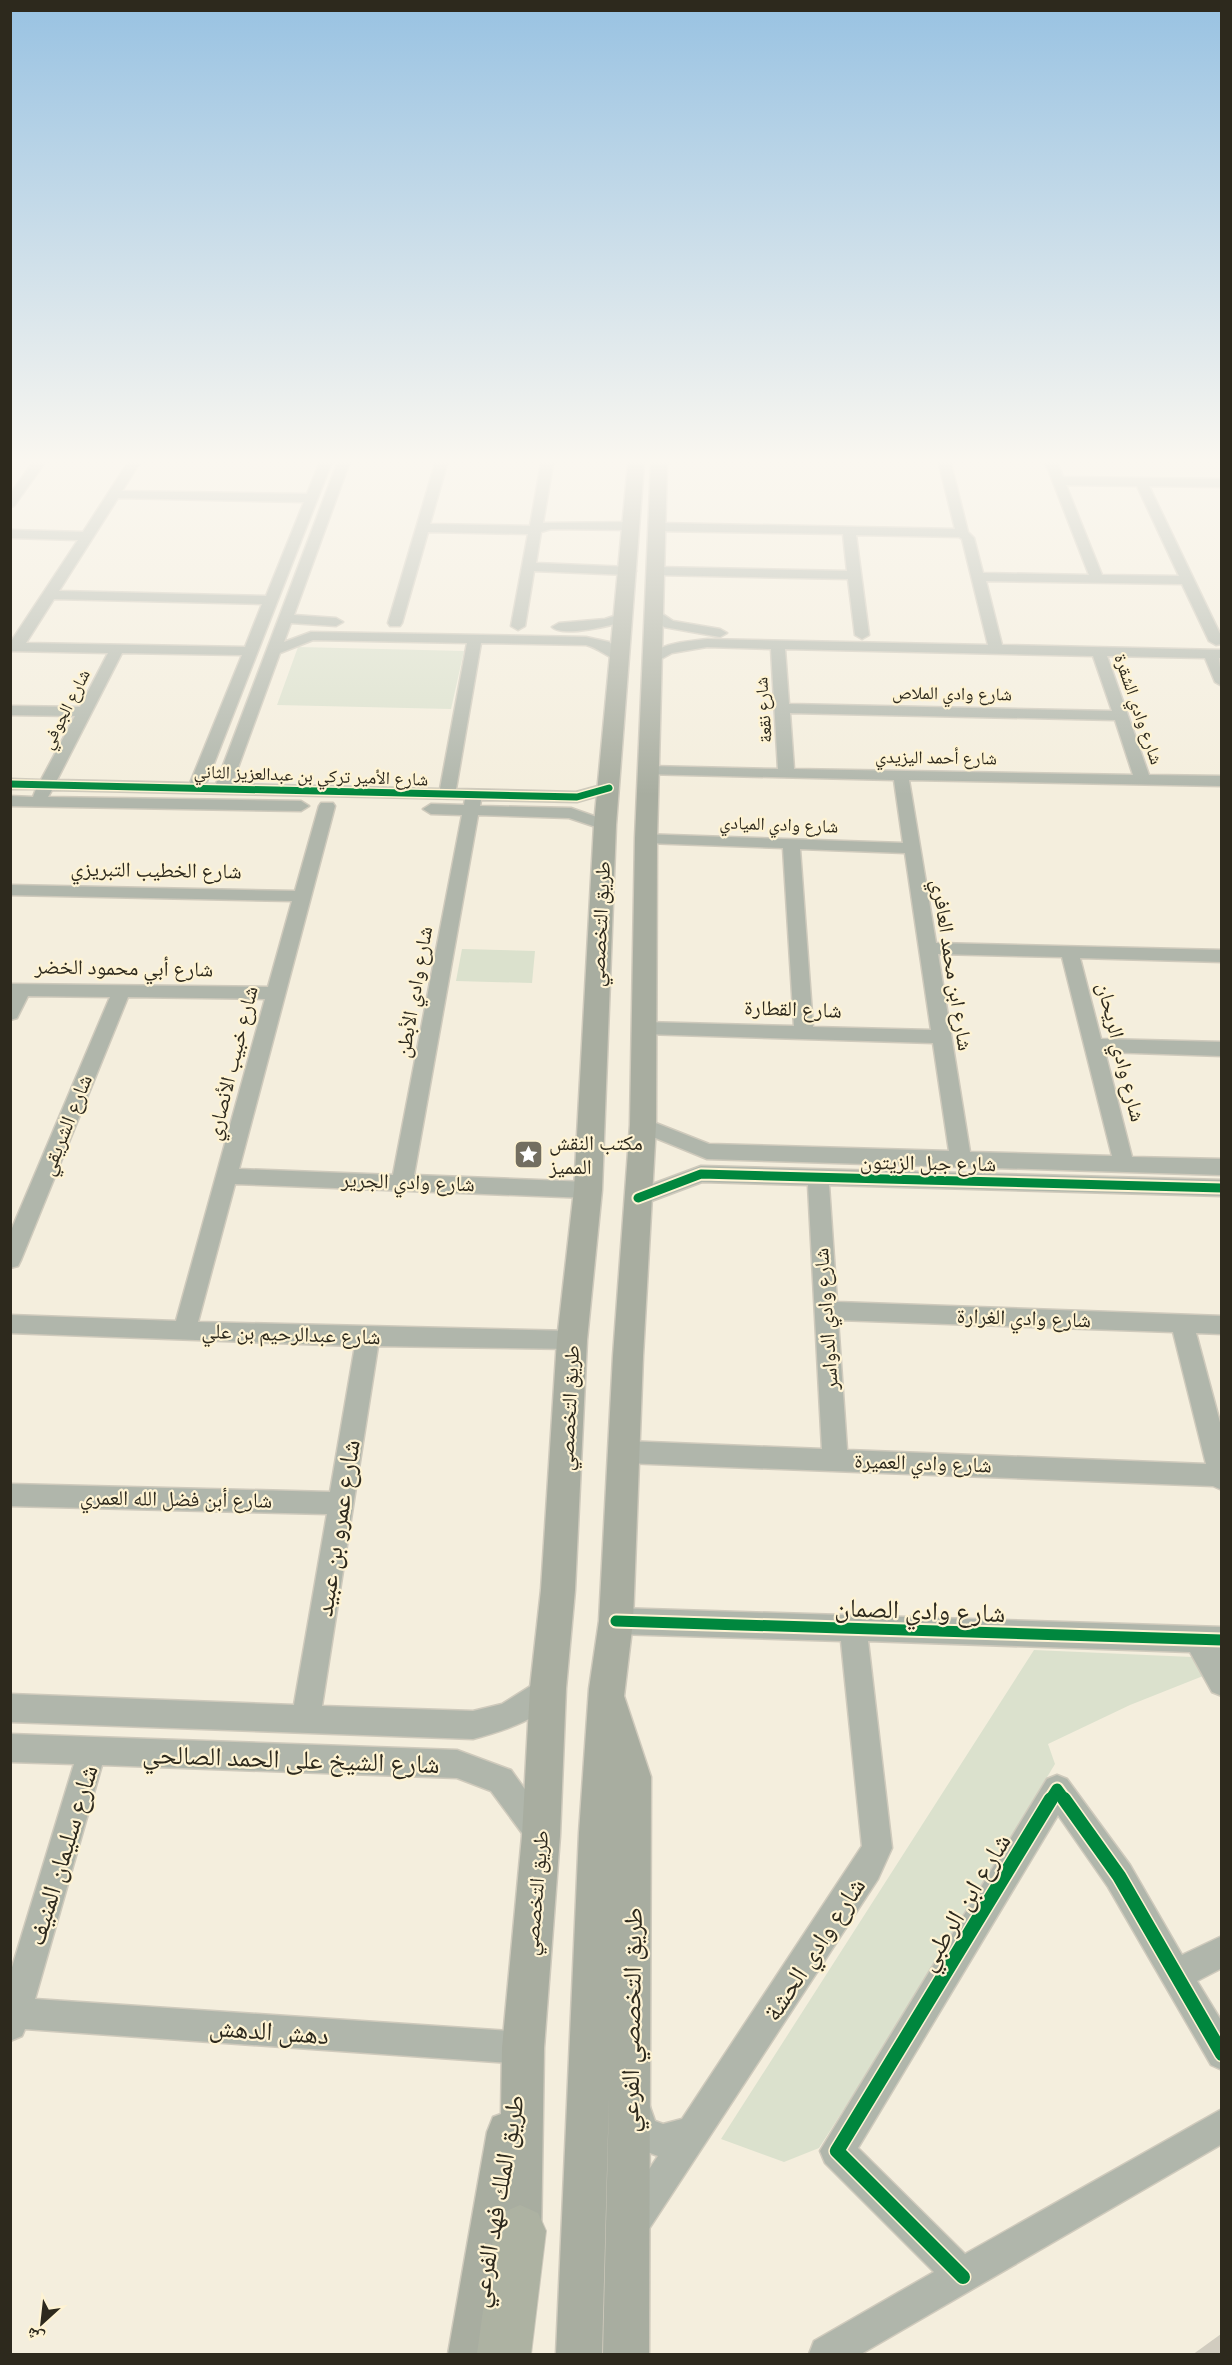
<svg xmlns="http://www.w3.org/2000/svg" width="1232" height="2365" viewBox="0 0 1232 2365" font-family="'Roboto Condensed','Noto Naskh Arabic',sans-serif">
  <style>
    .green { fill: #dbe1cd }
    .building { fill: #d1ccbf }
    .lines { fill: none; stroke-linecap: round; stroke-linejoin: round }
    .minor-casing { stroke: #cfcabc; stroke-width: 3 }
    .major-casing { stroke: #cfcabc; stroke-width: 3 }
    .highway-casing { stroke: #cfcabc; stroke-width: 2 }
    .minor { fill: #b0b6ab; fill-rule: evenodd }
    .major { fill: #a8ada0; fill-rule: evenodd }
    .highway { fill: #adb2a2; fill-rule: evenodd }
    .cycleway-far3-casing { stroke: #fef3d3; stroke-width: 10 }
    .cycleway-far2-casing { stroke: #fef3d3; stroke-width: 13 }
    .cycleway-far1-casing { stroke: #fef3d3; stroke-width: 15 }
    .cycleway-casing { stroke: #fef3d3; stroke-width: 17 }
    .cycleway-far3 { stroke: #00873e; stroke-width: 7 }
    .cycleway-far2 { stroke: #00873e; stroke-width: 9 }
    .cycleway-far1 { stroke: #00873e; stroke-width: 11 }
    .cycleway { stroke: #00873e; stroke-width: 14 }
    .labels { text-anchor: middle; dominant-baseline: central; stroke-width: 4.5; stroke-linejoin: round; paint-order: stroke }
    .far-street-label { font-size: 18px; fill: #2d291d; stroke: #fef3d3 }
    .street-label { font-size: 21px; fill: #2d291d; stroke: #fef3d3 }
    .poi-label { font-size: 21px; fill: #2d291d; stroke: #fef3d3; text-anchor: start }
    .near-street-label { font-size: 26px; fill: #2d291d; stroke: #fef3d3 }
  </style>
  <rect width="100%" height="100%" fill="#f4eedd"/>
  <path class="green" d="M298,647L464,651L451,709L277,705Z
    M462,949L535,951L532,983L456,981Z
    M1034,1650L1192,1657L1203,1676L1130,1705L1048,1744L1055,1764L885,2045L819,2148L784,2162L721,2139Z"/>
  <path class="building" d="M1221,2334V2355H1192Z"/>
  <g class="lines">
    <defs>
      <path id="minor" d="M32,464H44L14,506L10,507V494Z
        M127,464H139L122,491L307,494L319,464H331L206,784H216L337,464H349L294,615L336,618L343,622L336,626L291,623L284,642L311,632L586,637L609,642L628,658L626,661C615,664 600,648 586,645L481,643L456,789L576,792L609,783L617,788L615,791L577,802L481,800L480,806L571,808L611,822L613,825L605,830L569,818L478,815L414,1175L588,1182L595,1184L599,1190L595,1196L588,1198L235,1184L198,1322L572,1331L580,1333L584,1340L580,1347L572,1349L378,1346L322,1706L473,1711L502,1704L548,1675L558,1679L562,1688C549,1718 502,1731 473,1739L10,1722V1694L294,1705L327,1514L10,1506V1484L330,1492L355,1346L10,1333V1315L176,1321L265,999L128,997L21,1260L18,1266L10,1268V1233L110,997L28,996L17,1018L10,1020V984L268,987L292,901L10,895V885L295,891L319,806L321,803H333L335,806L239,1169L393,1175L462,815L431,814L423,809L431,804L464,805L465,799L52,790L48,797L301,801L309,806L301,811L10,806V796L33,797L36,789H10V779L41,780L75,716L10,715V706L80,707L108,653L10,651V643L78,540L10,538V530L83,532ZM118,498L304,502L266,596L59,591ZM54,599L262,604L245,647L26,643ZM313,640L467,643L440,789L232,784L280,653ZM122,653L242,655L190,783L57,780Z
        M435,464H447L430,524L530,526L541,464H553L543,523L632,522L638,526L632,530L551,529L541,532L536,563L629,567L636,571L629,575L534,571L525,626L518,630L511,626L528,534L428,532L402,623L400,626H390L388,623Z
        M939,464H951L968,532L974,538L983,573L1089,575L1046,464H1058L1063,477L1222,479V487L1149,486L1222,638L1221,644L1216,645L1209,641L1182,584L986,581L1002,645L1222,650V658H1219L1222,686L1215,682L1205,658L1107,656L1149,775L1222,776V786L909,780L936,943L1222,950V962L1080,958L1101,1039L1222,1042V1056L1105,1052L1132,1157L1222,1159V1175L707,1159L636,1130L633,1125L636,1120L643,1118L709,1144L949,1151L933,1043L644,1034L637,1033L634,1028L637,1023L644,1022L794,1026L783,848L646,843L640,842L638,838L640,834L903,843L894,780L643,774L641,771L643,768L649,766L778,769L771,649L707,647L672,653L652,664L645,660C660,642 685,642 707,639L988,645L962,539L959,537L856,535L869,635L862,639L855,635L848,579L657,575L650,571L657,567L847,571L843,534L659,531L653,527L659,523L955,529ZM1066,485L1137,486L1179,576L1102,575ZM785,649L1093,656L1112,711L789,704ZM790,713L1115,720L1133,775L794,769ZM800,849L905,853L931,1030L813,1027ZM938,954L1062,957L1112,1156L970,1152Z
        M655,609L673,621L720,629L727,633L720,637L664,627L648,613Z
        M623,613L630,617L628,620C614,625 563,638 552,627L559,623L605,619Z
        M701,1166L1222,1180V1196L829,1185L837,1302L1222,1316V1334L1196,1333L1222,1430V1490L1213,1486L625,1463L616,1459L613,1452L616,1445L625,1441L822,1449L808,1185L702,1182L638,1206L631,1204L627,1198L631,1192ZM838,1320L1173,1332L1206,1464L847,1450Z
        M616,1608L1222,1627V1696L1212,1692L1190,1652L868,1641L892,1848L878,1879L645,2235L633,2240L621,2235L616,2223L621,2211L658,2156L629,2145L621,2116L625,2104L637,2100L649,2104L655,2121L663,2124L682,2119L862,1846L841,1641L616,1634L607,1630L603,1621L607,1612Z
        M10,1734L457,1750L511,1770L550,1824L555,1834L550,1844L540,1849L530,1844L491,1791L457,1778L102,1765L35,1999L523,2032L534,2037L539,2048L534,2059L523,2064L25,2029L22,2036L10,2041V1974L74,1764L10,1762Z
        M1057,1775L1067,1779L1130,1865L1182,1955L1222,1936V1968L1197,1981L1222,2022V2070L1211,2065L1108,1887L1058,1815L858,2148L965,2254L1222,2109V2144L861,2354H809L814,2341L934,2272L825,2163L820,2151L1047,1779Z"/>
      <path id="major" d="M628,464H644L616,825L602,1190L587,1340L575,1590L566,1688L560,1836L544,2048L541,2243L535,2259L519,2265L509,2261L494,2354H448L487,2132L493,2117L501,2114L502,2048L522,1836L530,1688L541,1590L557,1340L574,1190L594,825Z
        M651,464H667L657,838L656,1125L643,1356L633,1621L624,1696L651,1777L649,2354H603L609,2096L602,2354H556L579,1833L589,1689L599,1621L613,1356L630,1125L635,838Z"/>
      <path id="highway" d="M520,2205L538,2213L546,2231L531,2354H477L494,2231L502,2213Z"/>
    </defs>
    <use href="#minor" class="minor-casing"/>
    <use href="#major" class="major-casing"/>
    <use href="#highway" class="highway-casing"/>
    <use href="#minor" class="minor"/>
    <use href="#major" class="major"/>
    <use href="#highway" class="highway"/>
    <defs>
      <path id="cycleway-far3" d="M10,784L577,797L609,788"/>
      <path id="cycleway-far2" d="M638,1198L701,1174L1222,1188"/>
      <path id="cycleway-far1" d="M616,1621L1222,1640
        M1050,1800L1057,1789L1065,1800"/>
      <path id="cycleway" d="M1064,1799L1119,1876L1222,2054
        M963,2277L837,2151L1051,1799"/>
    </defs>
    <use href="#cycleway-far3" class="cycleway-far3-casing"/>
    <use href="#cycleway-far2" class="cycleway-far2-casing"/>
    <use href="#cycleway-far1" class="cycleway-far1-casing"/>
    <use href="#cycleway" class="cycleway-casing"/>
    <use href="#cycleway-far3" class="cycleway-far3"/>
    <use href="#cycleway-far2" class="cycleway-far2"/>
    <use href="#cycleway-far1" class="cycleway-far1"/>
    <use href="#cycleway" class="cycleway"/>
  </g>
  <linearGradient id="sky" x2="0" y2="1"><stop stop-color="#98c2e2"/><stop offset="0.58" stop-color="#faf7f0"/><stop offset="1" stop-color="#faf7f0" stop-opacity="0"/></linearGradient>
  <rect width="1232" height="795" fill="url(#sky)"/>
  <defs>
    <symbol id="sight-square" viewBox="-11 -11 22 22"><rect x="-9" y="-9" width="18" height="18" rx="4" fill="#736e60" stroke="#fef3d3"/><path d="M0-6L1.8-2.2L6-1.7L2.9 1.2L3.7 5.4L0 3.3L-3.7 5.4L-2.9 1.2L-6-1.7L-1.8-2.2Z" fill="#fff"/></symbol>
  </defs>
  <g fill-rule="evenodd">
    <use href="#sight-square" x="512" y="1138" width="33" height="33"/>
  </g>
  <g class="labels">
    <g class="far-street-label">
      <text transform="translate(952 693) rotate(1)">شارع وادي الملاص</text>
      <text transform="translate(65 709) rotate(-63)">شارع الجوفي</text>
      <text transform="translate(1139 709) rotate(71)">شارع وادي الشقرة</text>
      <text transform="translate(763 710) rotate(-94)">شارع نقعة</text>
      <text transform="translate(936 757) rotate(1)">شارع أحمد اليزيدي</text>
      <text transform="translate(311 775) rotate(2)">شارع الأمير تركي بن عبدالعزيز الثاني</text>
      <text transform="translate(779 824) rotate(2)">شارع وادي الميادي</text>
    </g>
    <g class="street-label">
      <text transform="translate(156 870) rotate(1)">شارع الخطيب التبريزي</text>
      <text transform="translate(600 924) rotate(-87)">طريق التخصصي</text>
      <text transform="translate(952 965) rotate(81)">شارع ابن محمد العافري</text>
      <text transform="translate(124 968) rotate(1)">شارع أبي محمود الخضر</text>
      <text transform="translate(414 992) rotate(-80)">شارع وادي الأبطن</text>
      <text transform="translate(793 1009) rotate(2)">شارع القطارة</text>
      <text transform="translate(1121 1052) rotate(76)">شارع وادي الريحان</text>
      <text transform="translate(232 1063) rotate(-76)">شارع خبيب الأنصاري</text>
      <text transform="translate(66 1125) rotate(-68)">شارع الشريقي</text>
      <text transform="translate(928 1163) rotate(1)">شارع جبل الزيتون</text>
      <text transform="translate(408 1182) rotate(2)">شارع وادي الجرير</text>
      <text transform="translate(1024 1318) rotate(2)">شارع وادي الغرارة</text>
      <text transform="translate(826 1319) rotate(-94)">شارع وادي الدواسر</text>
      <text transform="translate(291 1334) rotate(2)">شارع عبدالرحيم بن علي</text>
      <text transform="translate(569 1408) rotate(-87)">طريق التخصصي</text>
      <text transform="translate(923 1463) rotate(2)">شارع وادي العميرة</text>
      <text transform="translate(176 1499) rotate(1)">شارع أبن فضل الله العمري</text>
      <text transform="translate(536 1893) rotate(-85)">طريق التخصصي</text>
    </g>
    <g class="poi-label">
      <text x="549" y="1143">مكتب النقش<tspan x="549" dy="24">المميز</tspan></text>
    </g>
    <g class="near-street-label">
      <text transform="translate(337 1528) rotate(-81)">شارع عمرو بن عبيد</text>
      <text transform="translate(920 1610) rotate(2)">شارع وادي الصمان</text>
      <text transform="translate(291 1759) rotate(2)">شارع الشيخ على الحمد الصالحي</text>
      <text transform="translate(62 1855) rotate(-73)">شارع سليمان المنيف</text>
      <text transform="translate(964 1902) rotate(-59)">شارع ابن الرطبي</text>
      <text transform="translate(814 1949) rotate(-57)">شارع وادي الحشة</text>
      <text transform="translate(631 2020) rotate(-89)">طريق التخصصي الفرعي</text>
      <text transform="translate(269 2031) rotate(4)">دهش الدهش</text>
      <text transform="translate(497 2201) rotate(-80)">طريق الملك فهد الفرعي</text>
    </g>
  </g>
  <rect width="1232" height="2365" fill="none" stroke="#2d291d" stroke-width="24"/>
  <g transform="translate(42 2323) rotate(207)" stroke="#fef3d3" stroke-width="4.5" paint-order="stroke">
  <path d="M0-4.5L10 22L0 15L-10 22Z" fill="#2d291d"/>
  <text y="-9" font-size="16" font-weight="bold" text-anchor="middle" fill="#2d291d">ش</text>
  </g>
</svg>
